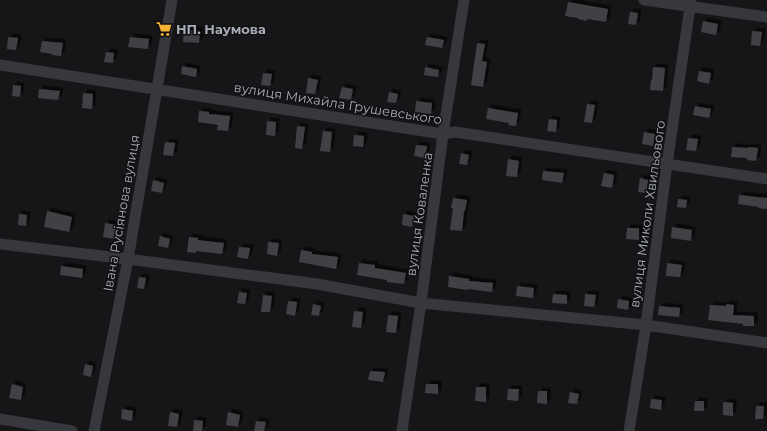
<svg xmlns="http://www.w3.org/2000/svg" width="767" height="431" viewBox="0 0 767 431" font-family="Montserrat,sans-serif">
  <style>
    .building { fill: #404145; filter: url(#shadow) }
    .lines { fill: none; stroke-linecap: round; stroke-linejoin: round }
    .minor { stroke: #37383d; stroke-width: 11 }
    .labels { text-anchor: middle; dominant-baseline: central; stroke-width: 3; stroke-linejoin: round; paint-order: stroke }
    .poi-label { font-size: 13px; font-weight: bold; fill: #a8adb8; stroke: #111113; text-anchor: start }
    .street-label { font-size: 13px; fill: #a8adb8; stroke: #111113 }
  </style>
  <defs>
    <filter id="shadow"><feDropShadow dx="3.5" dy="-3.5" stdDeviation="0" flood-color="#0009"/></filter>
  </defs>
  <rect width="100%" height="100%" fill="#161618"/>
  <path class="building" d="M568,2L608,9L606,22L587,19V21L578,19V18L565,16Z
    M630,12L638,13L636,25L628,24Z
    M703,21L718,24L716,35L701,32Z
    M184,30L200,31L199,43L183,42Z
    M752,31L762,32L760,46L751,45Z
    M8,37L18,38L16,50L7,49Z
    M130,37L149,39L148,49L128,47Z
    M427,37L444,40L442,48L425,45Z
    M42,41L63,43L61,56L52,55V54L40,52Z
    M477,43L485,44L482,61L487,62L483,87L471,85Z
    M106,52L114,53L113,63L104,62Z
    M182,66L197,69L196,77L181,74Z
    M425,67L439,70L438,77L424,75Z
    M653,67L665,68L663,91L650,90L651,80H652Z
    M699,71L711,73L709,84L697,81Z
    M263,73L272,74L270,86L261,85Z
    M308,78L318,80L315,94L306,93Z
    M13,85L21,86L20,97L12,96Z
    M342,87L353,89L351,100L339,98Z
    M39,89L60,91L58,100L38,98Z
    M389,92L398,94L396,103L387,102Z
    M83,93L93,94L92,109L82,108Z
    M416,101L432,103L431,114L415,112Z
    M587,104L595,105L592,123L584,122Z
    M695,106L711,109L709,118L693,115Z
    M488,108L518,113L516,126L508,125L509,123L486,119Z
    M199,111L209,112V114L230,116L228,131L217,130L218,125L198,122Z
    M549,119L557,120L556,132L547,131Z
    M267,121L276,122L275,136L266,135Z
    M297,126L305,127L302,149L295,148Z
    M323,131L332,132L330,152L320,151Z
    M644,132L655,134L653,146L642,144Z
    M354,135L364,136L363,147L353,146Z
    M688,138L698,139L696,151L686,150Z
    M165,142L175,143L173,156L163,155Z
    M416,145L427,146L425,158L414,156Z
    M732,147L748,148L749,147L758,148L756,161L747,160V158L731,157Z
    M461,153L469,155L467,165L459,164Z
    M508,159L519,161L517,177L506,176Z
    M543,171L564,173L562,183L542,180Z
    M604,173L614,175L612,188L601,186Z
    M640,178L648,180L646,193L638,192Z
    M153,180L164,183L162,193L151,191Z
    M739,195L767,198V209L758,208L759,207L738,204Z
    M453,198L467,200L465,211H464L462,231L450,230L453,208H451Z
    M678,199L687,200L686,208L677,207Z
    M47,211L72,217L69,232L44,227Z
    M19,214L27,215L26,226L18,225Z
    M403,214L414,216L412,227L402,225Z
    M105,223L116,225L114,239L103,237Z
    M672,227L692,230L691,241L671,238Z
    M627,228H639V240L626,239Z
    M160,236L170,239L168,248L158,246Z
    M189,237L198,238V240L224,243L222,254L196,251V253L187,252Z
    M268,242L279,243L277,256L267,254Z
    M239,247L250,248L248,259L237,257Z
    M301,250L312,252V254L338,257L336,269L299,262Z
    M359,263L375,265V268L406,273L404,284L387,282V280L357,275Z
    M667,263L682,265L680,277L666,276Z
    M61,266L83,269L82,278L60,275Z
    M449,276L469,279V281L493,283L492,292L468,289L467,290L448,287Z
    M139,277L146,278L144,289L137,288Z
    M517,286L534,288L533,298L516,296Z
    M239,292L247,293L245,304L237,303Z
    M553,294L567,295V304L552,303Z
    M585,294L596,295L594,307L584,306Z
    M263,295L272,296L270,312H261Z
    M618,299L629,301L628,310L617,308Z
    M288,301L297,302L295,316L286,314Z
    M313,304L321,306L319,316L311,315Z
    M726,304L734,305L733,315L754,316V326H743V324L708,320L710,305L726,306Z
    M659,306L680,308L679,317L658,315Z
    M354,311L363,312L361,328L352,327Z
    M388,315L398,316L396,333L386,332Z
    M85,364L93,366L91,377L83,375Z
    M370,371L385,372L383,382L368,380Z
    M12,384L23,387L21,400L9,398Z
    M426,384H438V394L425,393Z
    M476,387H486V402L475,401Z
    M508,389H519L518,401L507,400Z
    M538,391H547V404L537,403Z
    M570,392L579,394L577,404L568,403Z
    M651,399L662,400L661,410L650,408Z
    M695,401H704V411H694Z
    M723,402L733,403V416L723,415Z
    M756,406H764L763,419H755Z
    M122,409L133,411L132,421L121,419Z
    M170,412L179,414L177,427L168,426Z
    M228,412L240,415L238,427L226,425Z
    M194,420L203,421L202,431H193Z
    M256,421L266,422L264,431H254Z"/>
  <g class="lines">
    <path class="minor" d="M644,0L767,17
      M0,65L443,134L455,132L767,179
      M0,244L128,259L317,284L421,303L646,325L767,343
      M0,419L72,431
      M94,431L128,259L172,0
      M402,431L421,303L443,134L464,0
      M629,431L646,325L667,164L691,0"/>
  </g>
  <defs>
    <symbol id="supermarket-bare" viewBox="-9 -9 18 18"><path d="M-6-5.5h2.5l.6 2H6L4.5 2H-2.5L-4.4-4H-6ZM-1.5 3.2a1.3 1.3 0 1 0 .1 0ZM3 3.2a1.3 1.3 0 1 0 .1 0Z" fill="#f2b134" stroke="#111113" stroke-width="2.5" paint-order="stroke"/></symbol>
  </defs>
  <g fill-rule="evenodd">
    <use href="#supermarket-bare" x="153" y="18" width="22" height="22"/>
  </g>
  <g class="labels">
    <g class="poi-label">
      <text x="176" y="29">НП. Наумова</text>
    </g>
    <g class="street-label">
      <text transform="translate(338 103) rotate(9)">вулиця Михайла Грушевського</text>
      <text transform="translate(121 213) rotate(-80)">Івана Русіянова вулиця</text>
      <text transform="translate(419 214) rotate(-82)">вулиця Коваленка</text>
      <text transform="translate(647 214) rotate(-82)">вулиця Миколи Хвильового</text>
    </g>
  </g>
</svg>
